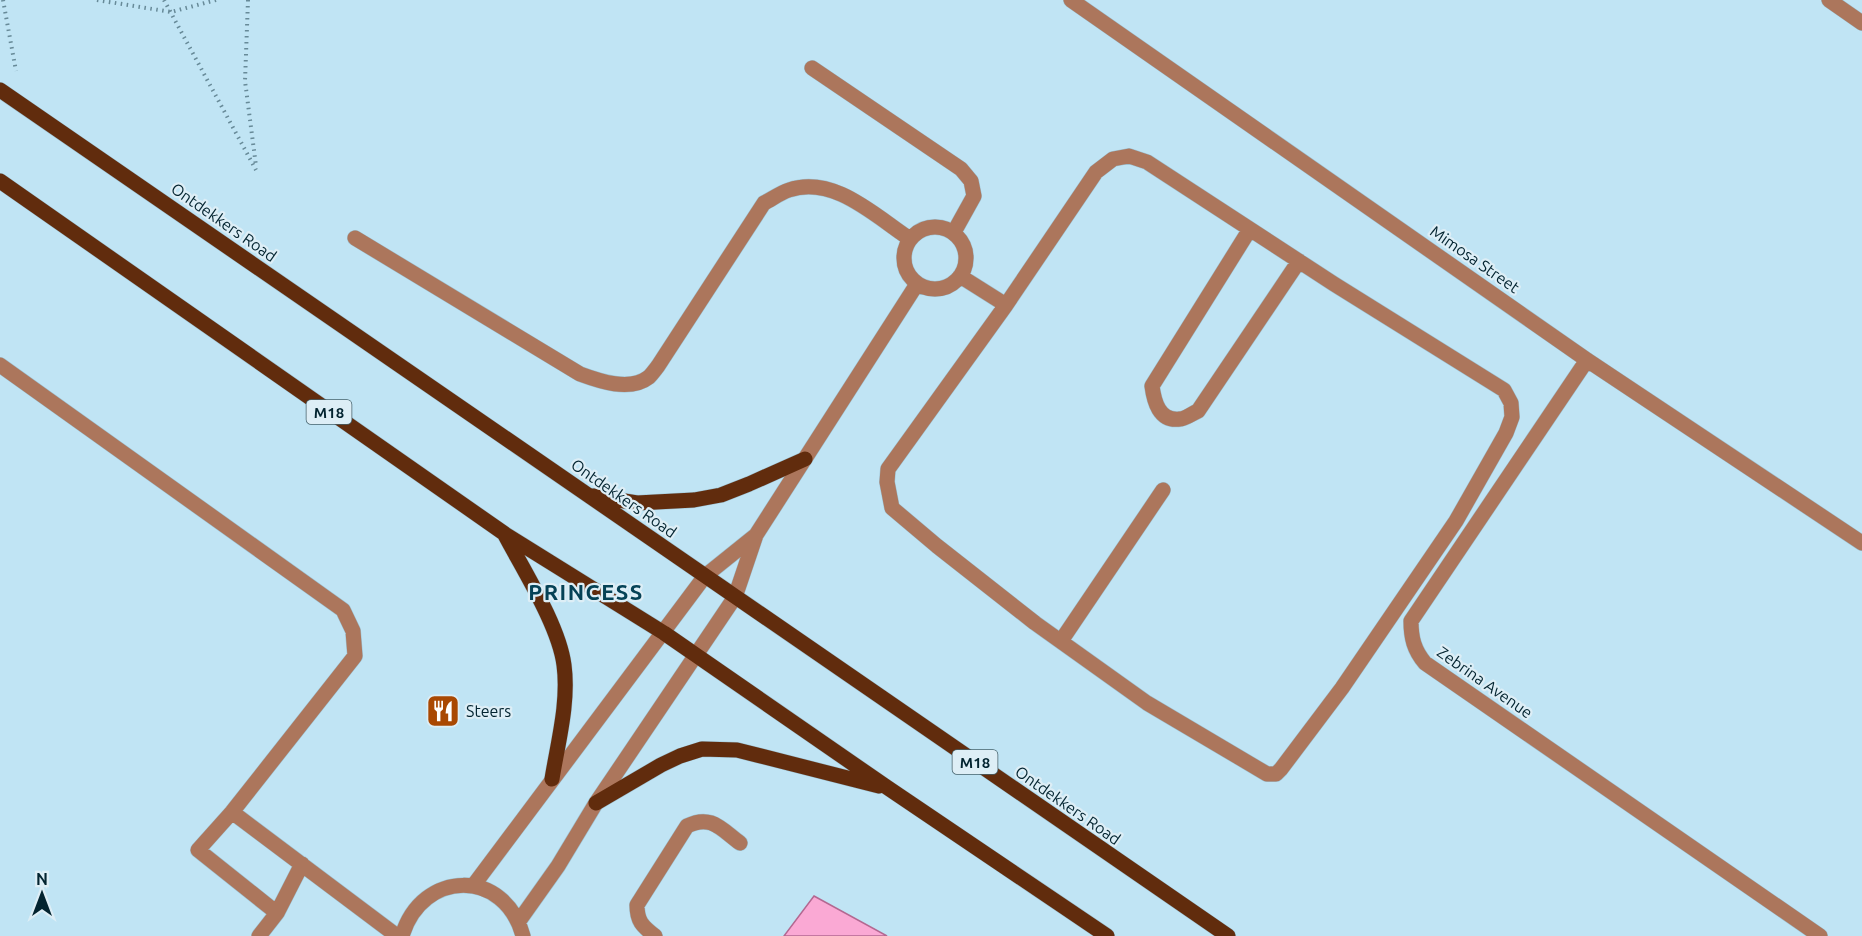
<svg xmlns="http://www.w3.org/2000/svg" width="1862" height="936" viewBox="0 0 1862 936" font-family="Ubuntu,sans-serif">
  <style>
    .building { fill: #faa9d4; stroke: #b36891; stroke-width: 1.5 }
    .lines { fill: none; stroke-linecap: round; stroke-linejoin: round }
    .minor-casing { stroke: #9ec1d1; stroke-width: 16 }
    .major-casing { stroke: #9ec1d1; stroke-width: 16 }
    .path { stroke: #678a98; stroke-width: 4; stroke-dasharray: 1.5 4.5; stroke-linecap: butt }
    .minor { stroke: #ac765c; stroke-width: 15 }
    .major { stroke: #612c0d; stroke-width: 15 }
    .labels { text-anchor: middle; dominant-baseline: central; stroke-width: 4.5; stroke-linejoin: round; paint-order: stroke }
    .shield { fill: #ddeef6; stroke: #44616b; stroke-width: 1.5 }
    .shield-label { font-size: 15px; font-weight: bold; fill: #032430 }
    .street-label { font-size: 16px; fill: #032430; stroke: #ddeef6 }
    .poi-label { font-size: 16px; fill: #032430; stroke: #ddeef6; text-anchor: start }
    .district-label { font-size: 22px; font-weight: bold; letter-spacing: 1.5px; fill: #054256; stroke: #ddeef6 }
  </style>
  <rect width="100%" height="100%" fill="#c0e4f4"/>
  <path class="building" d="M814,896L887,936H784Z"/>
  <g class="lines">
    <defs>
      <path id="minor" d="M1071,0L1587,360L1862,543
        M1829,0L1862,23
        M812,68L961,169L971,181L974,196L954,232
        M1129,156L1147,162L1334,284L1504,390L1511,403L1512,417L1506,433L1456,521L1342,688L1281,769L1276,774H1267L1147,703L1035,623L937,546L892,508L887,482L888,469L1006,305L1096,172L1113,159Z
        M904 258a31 31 0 1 1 62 0a31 31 0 1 1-62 0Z
        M1250,229L1152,386C1154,401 1159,422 1180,419C1185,419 1193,413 1198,411L1299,261
        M355,238L580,374C599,381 630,392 649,377C652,374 655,370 658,366L764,203C772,199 780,193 789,190C834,175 875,216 910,239
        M960,276L1006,305
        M1587,360L1411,621C1411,638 1414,650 1425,663L1820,936
        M0,365L343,610L353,631L355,656L232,812L198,850L277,913L259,936
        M1061,641L1163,490
        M232,812L397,936
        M473,886L705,576L756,535
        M277,913L302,864
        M519,921L558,866L596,803L735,597L756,535L917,284
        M402,936C422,869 505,868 523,936
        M655,936C642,926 637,921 637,905L687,826C711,814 721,829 740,843"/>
      <path id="major" d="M0,90L1228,936
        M0,181L505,534L664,633L888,788L1107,936
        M593,496L637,503L694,500L721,495L749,484L805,459
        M505,535C524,571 559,626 564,665C569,702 558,742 552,779
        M596,803L661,765L680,756L702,749L737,750L879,786"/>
    </defs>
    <use href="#minor" class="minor-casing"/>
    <use href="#major" class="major-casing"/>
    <path class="path" d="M3,0L16,71
      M97,0L171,12L216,0
      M164,0L256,170
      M248,0L245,81L256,166"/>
    <use href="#minor" class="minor"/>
    <use href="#major" class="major"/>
  </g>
  <defs>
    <symbol id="restaurant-square" viewBox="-11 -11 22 22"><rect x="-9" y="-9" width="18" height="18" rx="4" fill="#a94802" stroke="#ddeef6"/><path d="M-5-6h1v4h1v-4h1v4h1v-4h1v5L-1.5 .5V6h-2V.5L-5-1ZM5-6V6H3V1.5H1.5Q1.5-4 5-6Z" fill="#fff"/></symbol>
  </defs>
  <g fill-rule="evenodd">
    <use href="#restaurant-square" x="424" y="692" width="38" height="38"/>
  </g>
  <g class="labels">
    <g class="shield">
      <rect x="306.5" y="400" width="45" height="24" rx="4.5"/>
      <rect x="952.5" y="750" width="45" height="24" rx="4.5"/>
    </g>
    <g class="shield-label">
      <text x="329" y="412">M18</text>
      <text x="975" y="762">M18</text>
    </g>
    <g class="street-label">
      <text transform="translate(224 222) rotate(35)">Ontdekkers Road</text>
      <text transform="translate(1475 259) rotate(35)">Mimosa Street</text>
      <text transform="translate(624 498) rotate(35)">Ontdekkers Road</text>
      <text transform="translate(1485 682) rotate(35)">Zebrina Avenue</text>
      <text transform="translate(1068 805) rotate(35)">Ontdekkers Road</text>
    </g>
    <g class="poi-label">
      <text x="466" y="711">Steers</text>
    </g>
    <g class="district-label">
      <text x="586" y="591">PRINCESS</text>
    </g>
  </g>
  <g transform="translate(42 894)" stroke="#ddeef6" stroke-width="4.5" paint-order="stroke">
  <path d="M0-4.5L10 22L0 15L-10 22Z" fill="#032430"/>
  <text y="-9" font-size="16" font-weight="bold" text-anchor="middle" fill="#032430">N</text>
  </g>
</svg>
